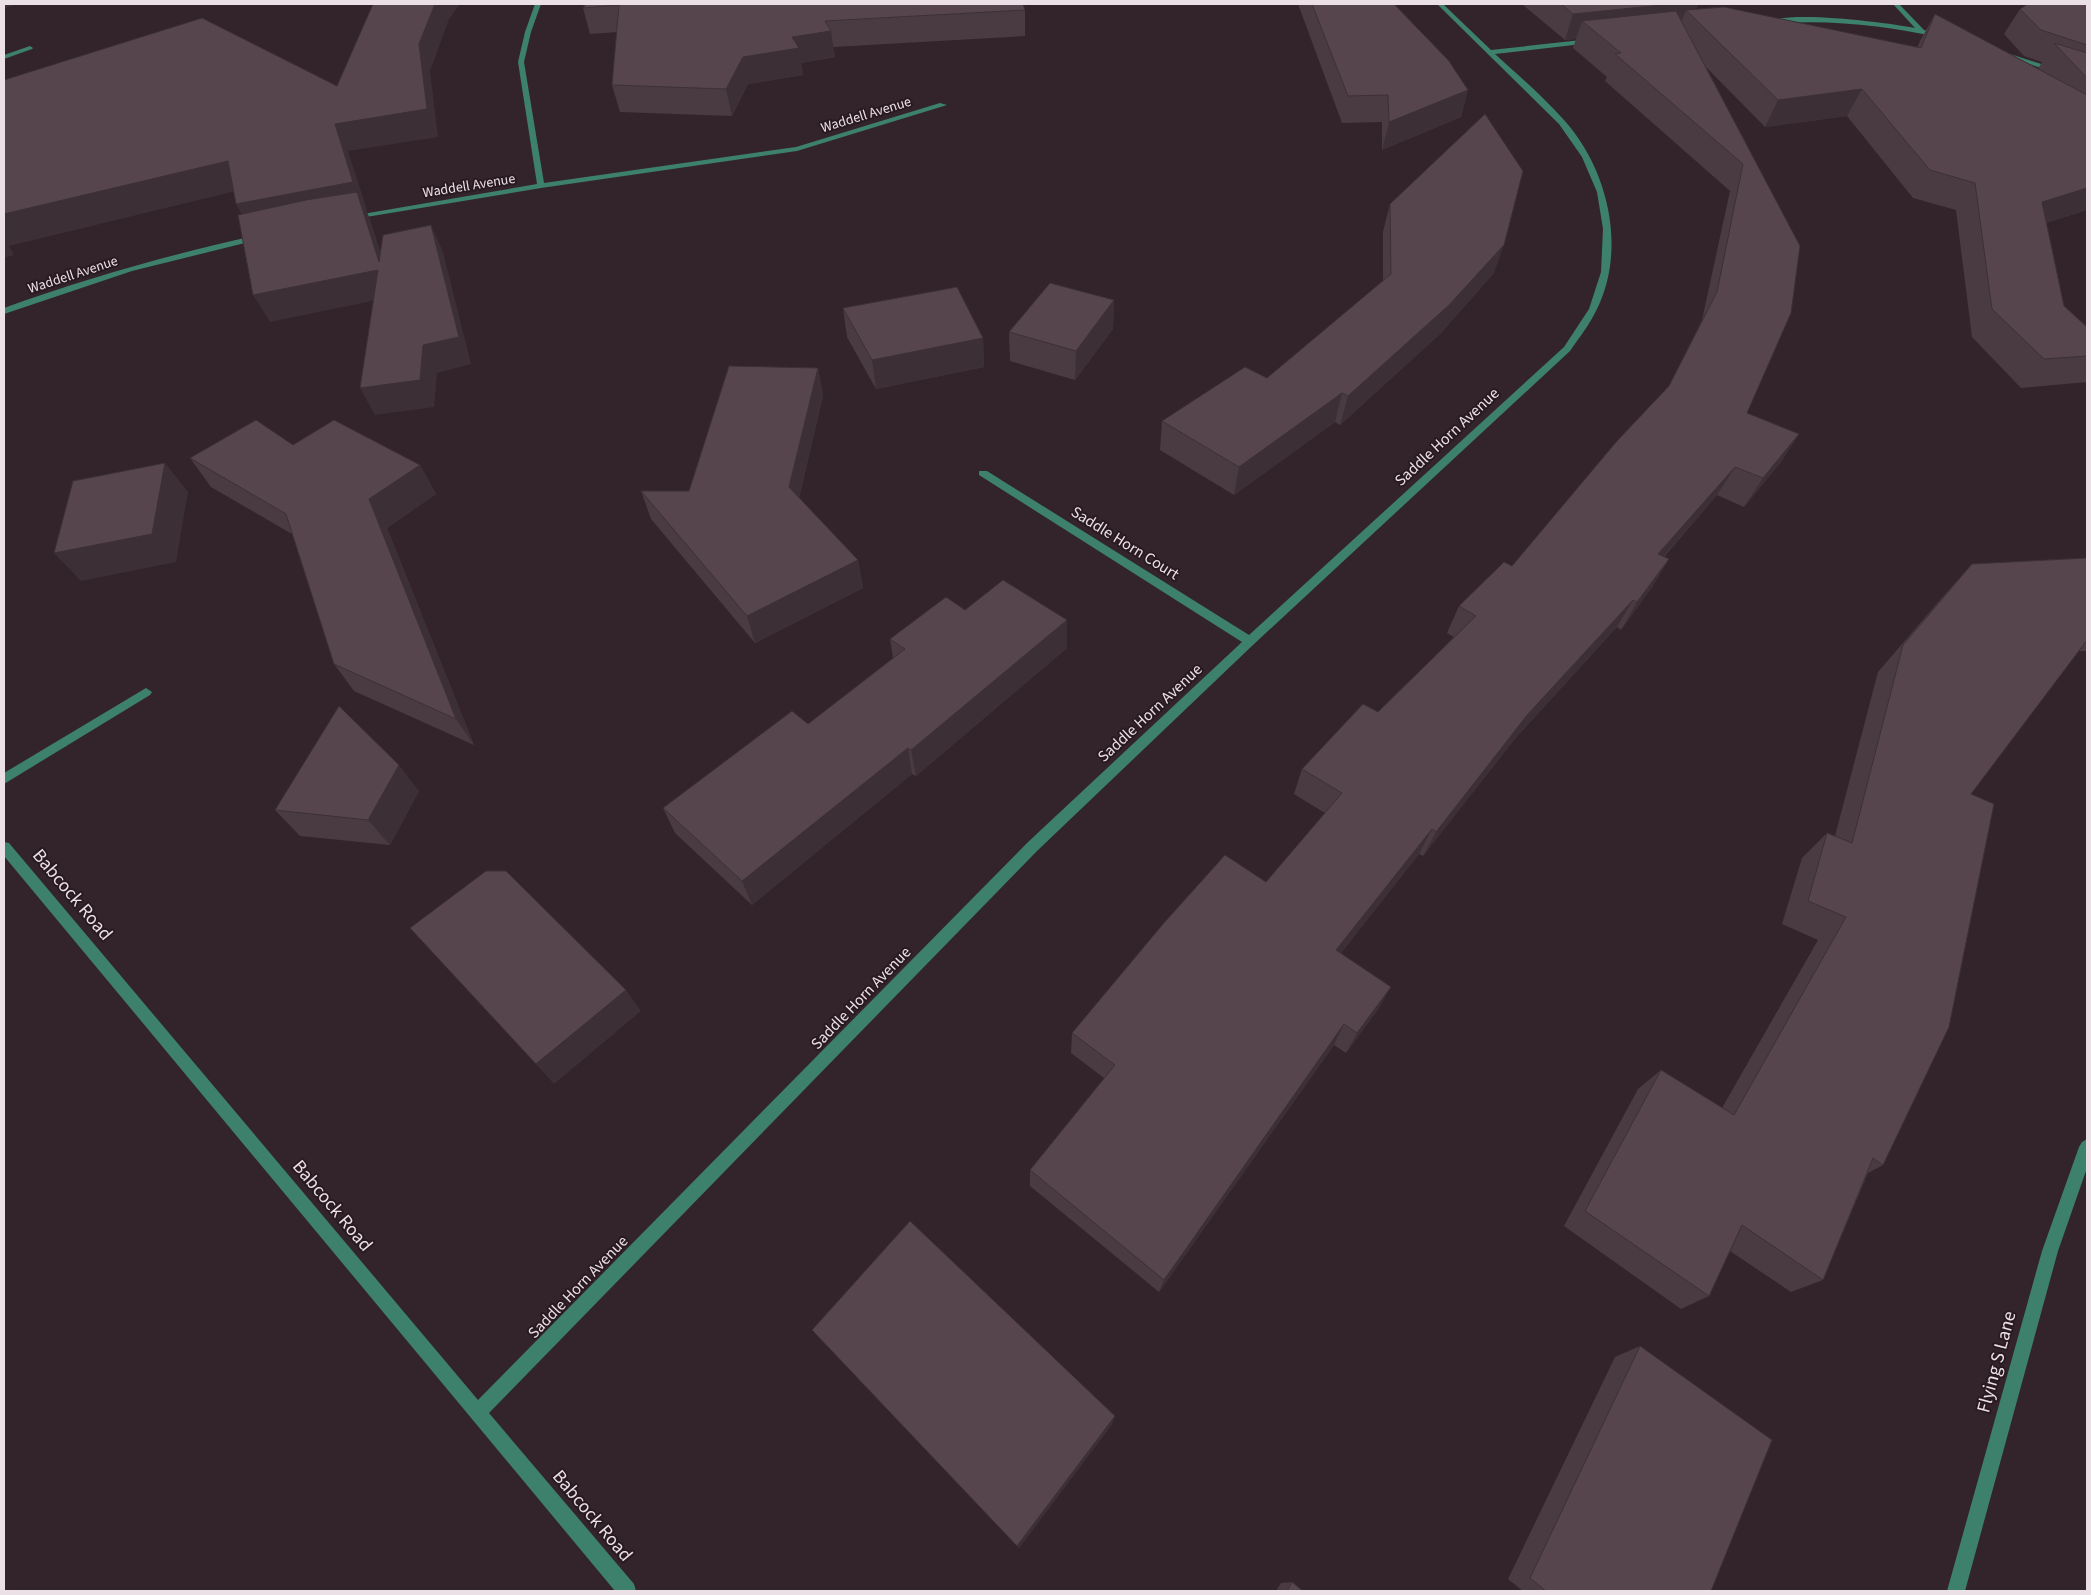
<svg xmlns="http://www.w3.org/2000/svg" width="2091" height="1595" viewBox="0 0 2091 1595" font-family="'Source Sans 3',sans-serif">
  <style>
    .lines { fill: none; stroke-linecap: round; stroke-linejoin: round }
    .minor { fill: #3d816c; fill-rule: evenodd }
    .wall { fill: #4a3b42 }
    .shaded-wall { fill: #3c3036 }
    .building { fill: #56454d; stroke: #3c3036 }
    .labels { text-anchor: middle; dominant-baseline: central; stroke-width: 4; stroke-linejoin: round; paint-order: stroke }
    .far-street-label { font-size: 14px; fill: #ebe0e5; stroke: #291a22 }
    .street-label { font-size: 16px; fill: #ebe0e5; stroke: #291a22 }
    .near-street-label { font-size: 19px; fill: #ebe0e5; stroke: #291a22 }
  </style>
  <rect width="100%" height="100%" fill="#33242b"/>
  <g class="lines">
    <path class="minor" d="M535,4H541L531,32L524,62L544,183L796,147L940,103L947,105L797,151L541,188L348,220V216H351L537,184L518,62L525,32Z
      M1437,4H1443L1491,50L1591,39L1594,41L1591,43L1495,54C1518,75 1543,96 1564,120C1608,169 1627,248 1597,309C1590,324 1579,338 1570,351L1254,644L1037,851L489,1413L634,1584L636,1591H615L4,856V842L9,843L478,1400L1027,843L1242,642L979,475V471H987L1249,635L1564,347L1589,309L1601,272L1603,229L1597,192L1582,157L1559,124Z
      M1893,4H1899L1924,30L1945,36L1942,38C1886,26 1830,19 1773,24L1770,22C1789,10 1889,23 1915,28Z
      M30,46L33,48L32,49L4,59V55Z
      M2004,52L2087,79V83L2002,55L2001,54Z
      M258,235H261V239L132,271L4,314V308C87,278 172,254 258,235Z
      M146,688L152,692L150,695L4,784V773Z
      M2087,1139V1168L2058,1251L1965,1591H1947L2042,1251L2079,1147L2082,1142Z"/>
  </g>
  <path class="wall" d="M586,4L1025,10V36L833,47L835,57L801,63L803,75L748,84L732,116L620,112L612,85L617,32L590,34L583,8Z
    M1298,4H1394L1468,90L1461,117L1382,150V122L1342,123Z
    M1522,4H1698L1696,9L1917,48L1920,41L1935,14L2038,69L2042,62L2024,56L2004,34L2020,9L2087,4V210L2046,223L2064,306L2087,327V382L2021,388L1972,337L1956,210L1913,198L1847,116L1765,127L1706,67L1800,246L1747,413L1799,434L1781,462L1744,507L1717,495L1664,557L1669,559L1652,587L1621,630L1617,627L1514,740L1423,856L1419,854L1341,953L1379,1008L1346,1053L1334,1045L1159,1292L1030,1186V1170L1104,1078L1071,1053L1072,1033L1266,882L1325,813L1294,794L1302,769L1378,712L1454,637L1447,633L1459,606L1512,566L1669,386L1702,320L1730,191L1605,81L1607,77L1573,48L1576,39L1565,40Z
    M1390,204L1494,273L1440,334L1340,425L1335,422L1234,495L1160,450L1162,421L1267,378L1383,281V232Z
    M1114,300L1113,329L1075,380L1010,361L1009,332Z
    M843,308L983,338L984,367L876,389L847,337Z
    M818,368L823,396L799,498L858,560L863,588L755,643L651,519L641,491H689Z
    M190,458L420,465L436,494L387,528L474,745L354,691L334,664L292,534L211,487Z
    M2087,558V651H2079L1971,794L1883,1165L1868,1173L1823,1280L1791,1292L1730,1251L1709,1296L1681,1309L1564,1226L1638,1089L1661,1070L1722,1108L1818,940L1782,924L1802,858L1827,833L1835,836L1878,672L1946,593L1972,564Z
    M965,610L1067,620V648L916,776L912,774L752,905L675,833L663,808L808,724L893,658L890,639Z
    M419,791L390,845L300,836L275,810Z
    M812,1330L1112,1424L1019,1548Z
    M1640,1346L1711,1591H1523L1508,1579L1615,1357Z
    M1292,1582L1303,1591H1276L1281,1583Z"/>
  <path class="shaded-wall" d="M4,4H19L4,8Z
    M435,4H460L449,19L430,71L438,137L348,151L367,210H366L370,219L392,289L379,262L252,233L236,204L335,124L419,44Z
    M1672,4H1698L1693,17L1686,10L1679,28L1582,21L1576,39L1565,40L1573,14Z
    M831,31L835,57L801,63L803,75L748,84L732,116L726,89L743,57L792,37Z
    M1862,89L1847,116L1765,127L1778,100Z
    M1468,90L1461,117L1382,150L1389,122Z
    M228,161L244,189L9,246L14,255L4,258V214Z
    M2087,188V210L2022,230L2042,202Z
    M431,225L443,252L471,364L437,373L434,407L375,415L360,388Z
    M1504,245L1494,273L1440,334L1340,425L1348,396Z
    M378,270L391,297L270,322L253,295Z
    M1114,300L1113,329L1075,380L1076,351Z
    M983,338L984,367L876,389L872,360Z
    M818,368L823,396L795,515L789,487Z
    M1342,393L1335,422L1234,495L1239,467Z
    M1799,434L1781,462L1744,507L1763,478Z
    M165,463L188,492L176,562L81,581L54,553Z
    M420,465L436,494L387,528L474,745L456,719L369,499Z
    M1735,467L1717,495L1641,582L1658,554Z
    M1669,559L1652,587L1621,630L1637,602Z
    M858,560L863,588L755,643L747,616Z
    M1633,600L1617,627L1514,740L1423,856L1436,832L1528,714Z
    M1067,620V648L916,776L911,750Z
    M908,748L912,774L752,905L742,881Z
    M399,765L419,791L390,845L368,820Z
    M1432,829L1419,854L1326,972L1336,950Z
    M1391,987L1379,1008L1346,1053L1357,1033Z
    M626,990L641,1011L554,1084L536,1064Z
    M1344,1024L1334,1045L1159,1292L1164,1280Z
    M1115,1416L1112,1424L1019,1548L1017,1546Z"/>
  <path class="building" d="M373,4H435L419,44L427,109L335,124L353,182L236,204L228,161L4,214V80L202,18L337,86Z
    M586,4H1023L1025,10L825,21L831,31L792,37L799,48L743,57L726,89L612,85L619,5L583,8Z
    M1312,4H1394L1449,61L1468,90L1389,122L1388,95L1348,96Z
    M1561,4H1672L1573,14Z
    M2028,4H2087V45L2041,30L2020,9Z
    M1724,7L1921,48L1935,14L2087,95V188L2042,202L2064,306L2087,327V356L2044,359L1992,309L1975,183L1930,170L1862,89L1778,100L1686,10Z
    M1676,11L1800,246L1791,313L1747,413L1799,434L1763,478L1735,467L1658,554L1669,559L1637,602L1633,600L1528,714L1436,832L1432,829L1336,950L1391,987L1357,1033L1344,1024L1164,1280L1030,1170L1115,1065L1072,1033L1163,924L1225,855L1266,882L1342,793L1302,769L1363,704L1378,712L1476,616L1459,606L1504,562L1512,566L1617,441L1669,386L1717,292L1743,164L1615,54L1621,53L1582,21Z
    M2054,43L2087,53V78Z
    M1485,114L1523,171L1504,245L1449,305L1348,396L1342,393L1239,467L1162,421L1245,367L1267,378L1391,274L1390,204Z
    M357,192L379,262L383,235L431,225L459,337L423,345L420,380L360,388L378,270L253,295L238,215L306,200Z
    M1050,283L1114,300L1076,351L1009,332Z
    M957,287L983,338L872,360L843,308Z
    M729,366L818,368L789,487L858,560L747,616L641,491H689Z
    M256,420L293,445L334,420L420,465L369,499L456,719L334,664L286,514L190,458Z
    M165,463L152,534L54,553L73,481Z
    M2087,558V640L1971,794L1994,804L1949,1027L1883,1165L1873,1158L1823,1280L1742,1225L1709,1296L1585,1211L1661,1070L1734,1115L1846,917L1808,901L1827,833L1852,843L1903,645L1972,564Z
    M1003,580L1067,620L911,750L908,748L742,881L663,808L792,711L808,724L905,649L890,639L946,597L965,610Z
    M339,706L399,765L368,820L275,810Z
    M486,871H506L626,990L536,1064L410,928Z
    M910,1221L1115,1416L1017,1546L812,1330Z
    M1640,1346L1772,1440L1711,1591H1546L1530,1578Z
    M1292,1582L1303,1591H1287Z"/>
  <g class="labels">
    <g class="far-street-label">
      <text transform="translate(866 115) rotate(-17)">Waddell Avenue</text>
      <text transform="translate(469 186) rotate(-9)">Waddell Avenue</text>
      <text transform="translate(73 275) rotate(-18)">Waddell Avenue</text>
    </g>
    <g class="street-label">
      <text transform="translate(1447 437) rotate(-43)">Saddle Horn Avenue</text>
      <text transform="translate(1125 543) rotate(32)">Saddle Horn Court</text>
      <text transform="translate(1150 713) rotate(-43)">Saddle Horn Avenue</text>
      <text transform="translate(861 998) rotate(-46)">Saddle Horn Avenue</text>
      <text transform="translate(578 1287) rotate(-46)">Saddle Horn Avenue</text>
    </g>
    <g class="near-street-label">
      <text transform="translate(72 895) rotate(50)">Babcock Road</text>
      <text transform="translate(332 1206) rotate(50)">Babcock Road</text>
      <text transform="translate(1997 1362) rotate(-75)">Flying S Lane</text>
      <text transform="translate(592 1516) rotate(50)">Babcock Road</text>
    </g>
  </g>
  <rect width="2091" height="1595" fill="none" stroke="#ebe0e5" stroke-width="10"/>
</svg>
